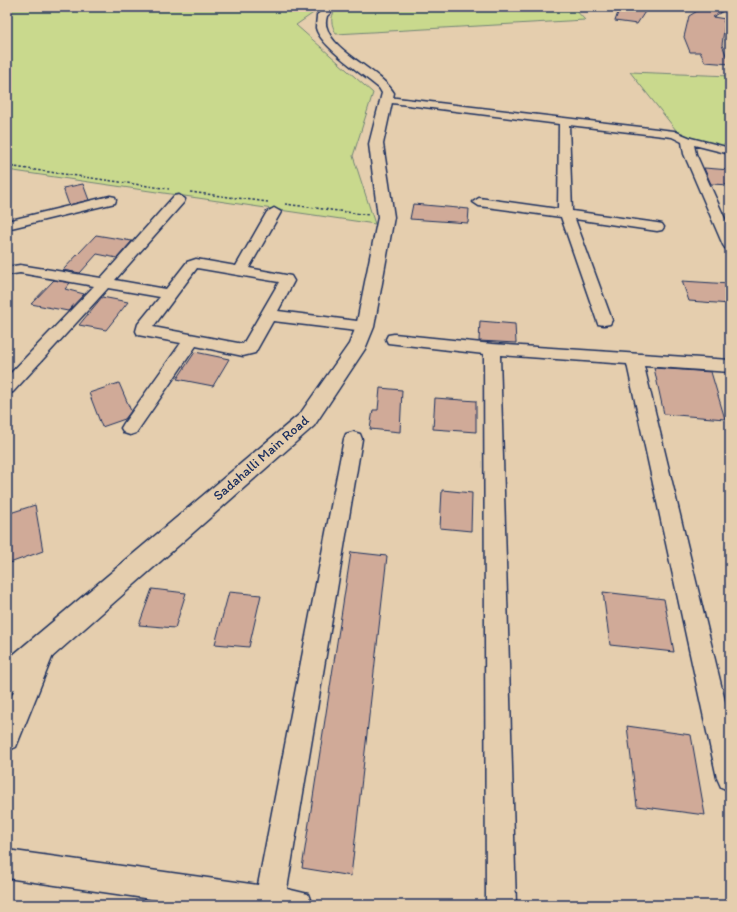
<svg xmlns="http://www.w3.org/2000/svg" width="737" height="912" viewBox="0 0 737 912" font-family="Itim,sans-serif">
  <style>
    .green { fill: #c9d98d; stroke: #728476 }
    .building { fill: #d0aa98; stroke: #1b2f5e }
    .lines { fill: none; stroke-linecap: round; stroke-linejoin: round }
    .minor-casing { stroke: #1b2f5e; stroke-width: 3 }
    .tertiary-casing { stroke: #1b2f5e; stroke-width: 3 }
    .path { stroke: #1b2f5e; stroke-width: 1.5; stroke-dasharray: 2.5 2; stroke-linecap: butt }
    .minor { fill: #e5ceae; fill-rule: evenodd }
    .tertiary { fill: #e5ceae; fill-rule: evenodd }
    .labels { text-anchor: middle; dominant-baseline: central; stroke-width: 3.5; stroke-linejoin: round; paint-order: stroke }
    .street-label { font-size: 14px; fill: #1b2f5e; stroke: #e5ceae }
  </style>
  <rect width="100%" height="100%" fill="#e5ceae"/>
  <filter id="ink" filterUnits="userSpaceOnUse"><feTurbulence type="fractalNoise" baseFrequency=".025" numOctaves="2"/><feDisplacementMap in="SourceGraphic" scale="8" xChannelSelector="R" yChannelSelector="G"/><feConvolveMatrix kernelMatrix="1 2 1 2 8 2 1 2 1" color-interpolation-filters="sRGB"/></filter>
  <g filter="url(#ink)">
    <path class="green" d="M7,7H322L296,25L373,93L353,156L375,224L7,170Z
      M338,7H573L585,20L336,34C331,23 329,17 338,7Z
      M630,72L730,76V150L687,139L676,130Z"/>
    <path class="building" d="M620,7H648L637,24L615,21Z
      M704,7H730L713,17L725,19L723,22H725L722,45L730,64L705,62L700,52H690L684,37L689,16Z
      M704,168L730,170V185L711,184Z
      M83,184L89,200L69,205L63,188Z
      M413,204L469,209L468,223L410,219Z
      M96,235L132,241L117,258L97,254L80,273L63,270Z
      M54,280L70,283L65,289L84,294L68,311L31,304Z
      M682,281L730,284V304L689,301Z
      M102,297L128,302L106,330L79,325Z
      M480,321L515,324L516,343L479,341Z
      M195,352L229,359L213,386L177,379Z
      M654,368L711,372L725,419L664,414Z
      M119,383L131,411L125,419L102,427L89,393Z
      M380,388L402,390L400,432L370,429L373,410H378Z
      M435,398L476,401V432L433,429Z
      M442,490L472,493L471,531L440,528Z
      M35,505L43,551L7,564V514Z
      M351,552L387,556L351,876L302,868Z
      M152,589L186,593L175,628L139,625Z
      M229,592L261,595L249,647L215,644Z
      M603,592L664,599L674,652L610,645Z
      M627,726L691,735L705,815L637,806Z"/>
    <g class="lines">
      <defs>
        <path id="minor" d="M388,97L674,131L691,138L730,148V154L694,145L696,154L730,230V249L725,248L723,245L684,154L682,142L672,137L569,125L572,211L657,223L662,224L664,227L662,230L657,231L575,219L612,320L610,324L604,325L598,324L561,217L479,206L473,202L479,198L558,209L559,124L384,102L383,100L384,98Z
          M179,195L185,199L184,202L115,280L166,289L187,262L196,259L236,266L267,212L274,208L281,212L249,268L286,275L291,276L294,281L278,311L365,322L371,323L373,327L371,331L365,332L273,321L255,353L243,356L196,346L136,433L130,435L124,433L121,428L124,423L181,343L138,335L136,331L138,324L160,297L108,288L13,392L7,394V377L94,286L20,273L7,275V267L20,265L101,278L174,196ZM197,268L279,282L243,344L153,327Z
          M110,196L115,197L116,200L115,203L7,229V221Z
          M394,334L492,344L730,360V372L644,366L730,722V791L721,787L717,778L627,364L500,355L516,905H486L484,354L388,343L386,339L388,335Z
          M353,432L360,434L362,439L287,889L308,894L312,905H192L7,878V850L258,885L344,439L346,434Z
          M43,638L51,642L55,650L16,747L7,751V707L35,642Z"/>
        <path id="tertiary" d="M326,7H337L327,16C326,20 325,24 327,28C333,52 380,70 394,93L383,144L394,217L374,327L365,349L314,426L17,688L7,692V660L300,414L349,344L356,327L378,217L369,144L382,93L379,88C364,75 320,46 316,28C316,23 317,19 317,15Z"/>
      </defs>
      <use href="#minor" class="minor-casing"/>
      <use href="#tertiary" class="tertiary-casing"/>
      <path class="path" d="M7,166L169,189
        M190,192L268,202
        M285,204L369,215"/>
      <use href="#minor" class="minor"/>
      <use href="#tertiary" class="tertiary"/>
    </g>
  </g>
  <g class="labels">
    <g class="street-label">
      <text transform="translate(261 458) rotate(-41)">Sadahalli Main Road</text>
    </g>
  </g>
  <rect width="737" height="912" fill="none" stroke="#e5ceae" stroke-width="24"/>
  <rect x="12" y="12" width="713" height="888" fill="none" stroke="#1b2f5e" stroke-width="1.5" filter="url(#ink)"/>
</svg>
